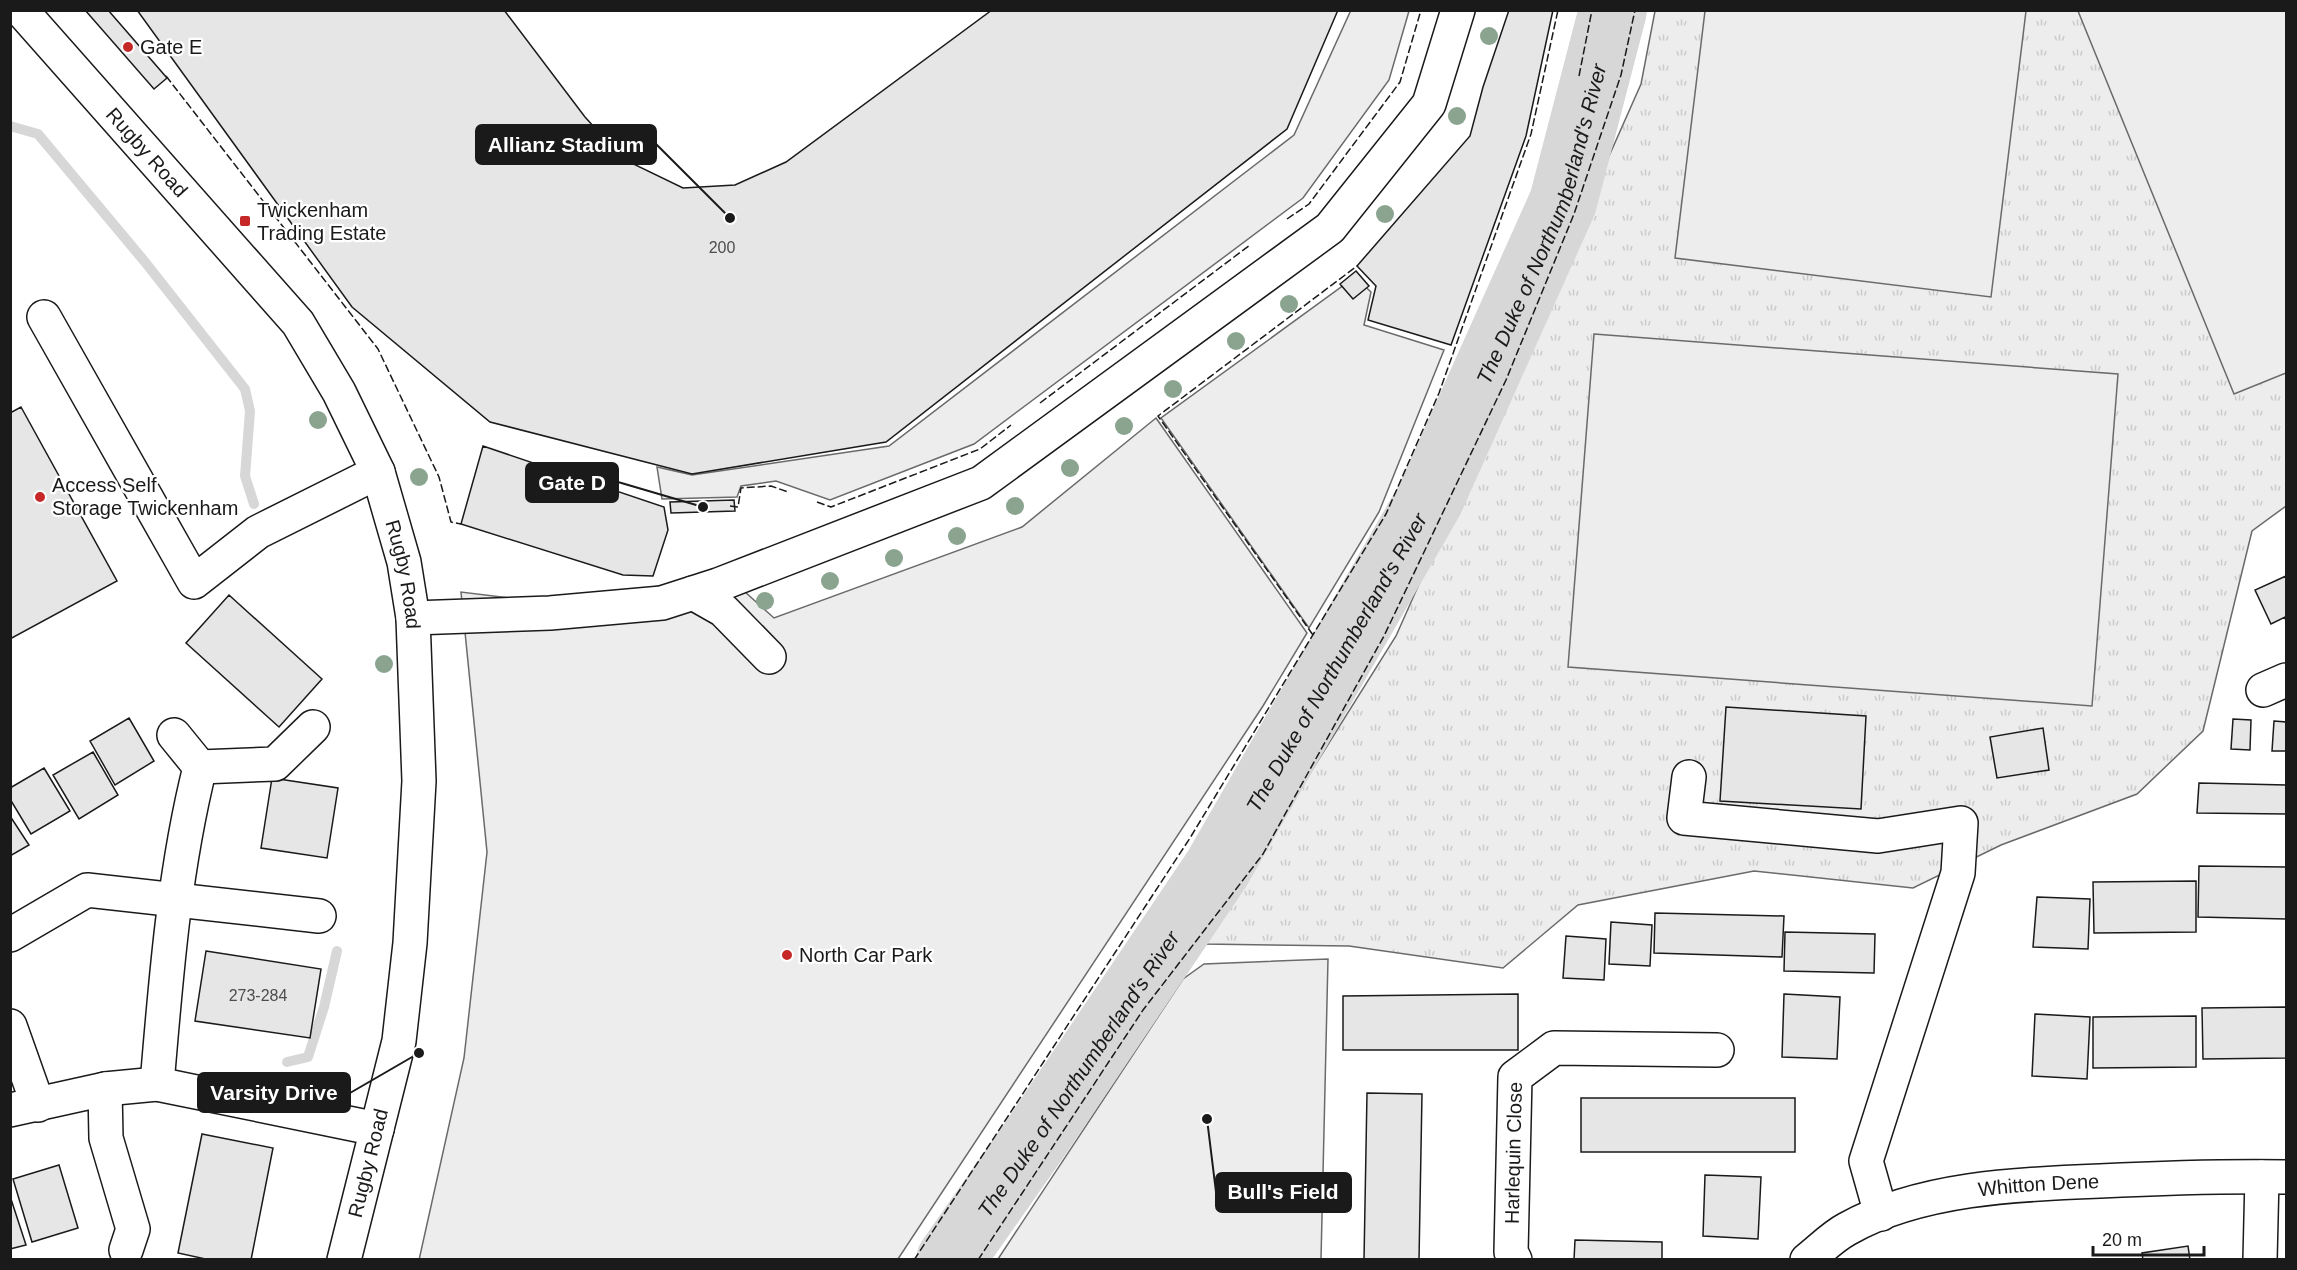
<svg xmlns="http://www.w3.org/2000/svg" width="2297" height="1270" viewBox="0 0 2297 1270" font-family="Helvetica,sans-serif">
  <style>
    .grass { fill: url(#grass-tufts); stroke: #6a6a6a; stroke-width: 1.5 }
    .built { fill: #ededed; stroke: #6a6a6a; stroke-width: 1.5 }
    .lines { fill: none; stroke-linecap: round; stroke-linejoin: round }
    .stream { stroke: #d7d7d7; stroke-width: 10 }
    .river { stroke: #d7d7d7; stroke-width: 68 }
    .building { fill: #e6e6e6; stroke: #1a1a1a; stroke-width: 1.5 }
    .minor-casing { stroke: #1a1a1a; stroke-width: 36 }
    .minor { stroke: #fff; stroke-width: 33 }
    .fence { stroke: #1a1a1a; stroke-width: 1.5; stroke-dasharray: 8 3; stroke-linecap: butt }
    .tree { fill: #8aa48f }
    .poi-dot { fill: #c62828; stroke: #fff; stroke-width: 2 }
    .labels { text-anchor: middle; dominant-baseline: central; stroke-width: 4.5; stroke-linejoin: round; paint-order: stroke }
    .number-label { font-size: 16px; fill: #4d4d4d }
    .poi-label { font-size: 20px; fill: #1a1a1a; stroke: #fff; text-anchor: start }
    .street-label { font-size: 20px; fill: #1a1a1a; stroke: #fff }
    .water-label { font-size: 21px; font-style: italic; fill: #1a1a1a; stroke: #fff }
    .leader { fill: none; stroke: #1a1a1a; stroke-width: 2 }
    .callout-dot { fill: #1a1a1a; stroke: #fff; stroke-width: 2 }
    .callout { fill: #1a1a1a; stroke: #1a1a1a; stroke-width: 2 }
    .callout-label { font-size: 21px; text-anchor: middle; font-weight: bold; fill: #fff }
  </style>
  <defs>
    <pattern id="grass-tufts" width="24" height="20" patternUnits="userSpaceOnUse" patternTransform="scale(1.5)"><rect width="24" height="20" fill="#ededed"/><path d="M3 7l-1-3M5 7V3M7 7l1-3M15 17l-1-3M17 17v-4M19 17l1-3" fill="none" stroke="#cbcbcb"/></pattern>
  </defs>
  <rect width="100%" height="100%" fill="#fff"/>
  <path class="grass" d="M1655,11H2286V506L2252,531L2203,731L2137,794L2001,845L1913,888L1754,871L1578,905L1503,968L1349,946L1203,944L1396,636L1641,84Z"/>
  <path class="built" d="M1351,10L1409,11L1389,80L1303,198L974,444L830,500L776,481L741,486L737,497L662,499L657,467L692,475L889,446L1294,135Z
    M1705,11H2026L1991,297L1675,258Z
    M2078,11H2286V373L2234,394Z
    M1355,277L1371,292L1364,325L1444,350L1379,512L1309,628L1161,418Z
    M1594,334L2118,374L2092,706L1568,667Z
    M1156,418L1307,633L1263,706L898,1259L419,1260L464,1058L487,852L461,592L559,604L725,574L774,618L1022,527Z
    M1328,959L1321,1259H998L1183,979L1204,964Z"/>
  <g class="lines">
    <path class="stream" d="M10,126L38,134L145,262L245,389L250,411L245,476L254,504
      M287,1062L308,1057L324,1007L337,951"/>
    <path class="river" id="s1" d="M950,1260L1037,1136L1217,869L1430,499L1563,202L1613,10"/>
  </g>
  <path class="building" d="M85,10H108L167,78L154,89Z
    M137,10H504L585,117L623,159L683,188L735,185L786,162L992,10H1338L1287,129L886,442L692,474L490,422L352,307Z
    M1509,10H1553L1526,136L1451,345L1368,320L1376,286L1357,266L1470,136L1483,87Z
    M1356,271L1369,286L1353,299L1340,284Z
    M21,407L117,581L10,639V413Z
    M483,446L664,507L668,530L653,576L623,575L461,524Z
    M734,500L735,511L671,513L670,502Z
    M2286,576V621L2285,617L2271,624L2255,590Z
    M229,595L322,679L279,727L186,643Z
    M1726,707L1866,716L1861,809L1720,801Z
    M129,718L154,761L115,785L90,741Z
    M2233,719L2251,720L2250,750L2231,749Z
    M2274,721L2286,722V751H2272Z
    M2043,728L2049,770L1997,778L1990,737Z
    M93,752L118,795L79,819L53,775Z
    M44,768L70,811L31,834L10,799V788Z
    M272,778L338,788L327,858L261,848Z
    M2199,783L2286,785V814L2197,813Z
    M10,816L29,845L10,856Z
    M2199,866L2286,867V919L2198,917Z
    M2196,881V932L2094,933L2093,882Z
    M2037,897L2090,899L2088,949L2033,947Z
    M1655,913L1784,916L1782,957L1654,953Z
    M1611,922L1652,925L1650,966L1609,964Z
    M1785,932L1875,934L1874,973L1784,971Z
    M1566,936L1606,939L1604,980L1563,978Z
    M206,951L321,969L310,1038L195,1021Z
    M1518,994V1050H1343V996Z
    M1784,994L1840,997L1837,1059L1782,1057Z
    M2286,1007V1058L2203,1059L2202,1008Z
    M2035,1014L2090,1017L2087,1079L2032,1076Z
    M2196,1016V1067L2093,1068V1017Z
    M1367,1093L1422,1094L1419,1260H1364Z
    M1581,1098H1795V1152H1581Z
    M202,1134L273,1148L251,1260H210L178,1253Z
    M59,1165L78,1228L32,1242L13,1179Z
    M1705,1175L1761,1177L1758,1239L1703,1236Z
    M10,1196L26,1245L10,1249Z
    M1575,1240L1662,1242V1260H1574Z
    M2188,1246L2190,1260H2143L2142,1253Z"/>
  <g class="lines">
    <defs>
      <g id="minor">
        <path id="s2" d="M21,10L298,323L339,392L378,472L404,562L413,618L419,781L410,943L399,1041L344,1260"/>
        <path d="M44,317L194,582L258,532L378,472"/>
        <path d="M693,593L723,610L769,657"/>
        <path d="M413,618L550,613L662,603L718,585L981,483L1330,228L1429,104L1458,10"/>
        <path d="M2263,690L2286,680"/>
        <path d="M174,735L200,767C174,871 166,978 157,1084L377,1129"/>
        <path d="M200,767L275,764L313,727"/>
        <path d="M1689,777L1684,818L1878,836L1961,823L1958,873L1866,1161L1881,1214"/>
        <path d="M10,935L87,890L319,916"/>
        <path d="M10,1026L38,1105"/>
        <path d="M105,1089L106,1138L133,1229L126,1250"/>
        <path d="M10,1110L105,1089L157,1084"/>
        <path id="s3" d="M1515,1260L1511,1252L1515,1077L1554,1048L1717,1050"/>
        <path id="s4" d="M1807,1260C1820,1250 1832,1237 1847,1229C1919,1188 2018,1184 2100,1181C2162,1178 2224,1176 2286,1177"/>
        <path d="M2260,1260L2262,1177"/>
      </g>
    </defs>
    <use href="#minor" class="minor-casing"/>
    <use href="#minor" class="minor"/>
    <path class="fence" d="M166,76L378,349L439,477L451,522L461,524
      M1579,76L1592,10
      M1287,219L1309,204L1400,82L1421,10
      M1040,403L1250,245
      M817,502L831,507L980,449L1011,425
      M730,506L738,507L741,488L771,486L788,492
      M1313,635L1158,416L1357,266
      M914,1260L1190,838L1386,514L1439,393L1531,134L1558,10
      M978,1260L1143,1010L1263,854L1384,636L1506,380L1574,214L1621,75L1635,10"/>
  </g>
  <g class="tree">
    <circle cx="1489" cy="36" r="9"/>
    <circle cx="1457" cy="116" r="9"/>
    <circle cx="1385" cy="214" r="9"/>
    <circle cx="1289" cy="304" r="9"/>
    <circle cx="1236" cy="341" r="9"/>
    <circle cx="1173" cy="389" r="9"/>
    <circle cx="318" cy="420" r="9"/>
    <circle cx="1124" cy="426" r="9"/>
    <circle cx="1070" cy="468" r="9"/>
    <circle cx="419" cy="477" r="9"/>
    <circle cx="1015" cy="506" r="9"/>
    <circle cx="957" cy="536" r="9"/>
    <circle cx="894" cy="558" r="9"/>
    <circle cx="830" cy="581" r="9"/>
    <circle cx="765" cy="601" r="9"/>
    <circle cx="384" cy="664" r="9"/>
  </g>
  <g class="poi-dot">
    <circle cx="128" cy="47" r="6"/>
    <rect x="239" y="215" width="12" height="12" rx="3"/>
    <circle cx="40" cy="497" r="6"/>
    <circle cx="787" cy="955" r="6"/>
  </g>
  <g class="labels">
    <g class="number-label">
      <text x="722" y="247">200</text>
      <text x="258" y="995">273-284</text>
    </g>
    <g class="poi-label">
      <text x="140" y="47">Gate E</text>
      <text x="257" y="210">Twickenham<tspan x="257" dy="23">Trading Estate</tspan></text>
      <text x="52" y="485">Access Self<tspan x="52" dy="23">Storage Twickenham</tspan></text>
      <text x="799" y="955">North Car Park</text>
    </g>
    <g class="street-label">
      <text stroke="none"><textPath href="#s2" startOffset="190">Rugby Road</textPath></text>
      <text stroke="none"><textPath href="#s2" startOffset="693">Rugby Road</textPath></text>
      <text stroke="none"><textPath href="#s3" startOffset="108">Harlequin Close</textPath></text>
      <text transform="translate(368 1163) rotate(-76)">Rugby Road</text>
      <text stroke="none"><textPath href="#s4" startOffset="249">Whitton Dene</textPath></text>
    </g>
    <g class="water-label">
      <text stroke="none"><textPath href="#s1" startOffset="1198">The Duke of Northumberland's River</textPath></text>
      <text stroke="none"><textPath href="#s1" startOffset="712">The Duke of Northumberland's River</textPath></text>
      <text stroke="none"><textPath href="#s1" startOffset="226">The Duke of Northumberland's River</textPath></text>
    </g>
  </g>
  <path class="leader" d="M730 218L656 144M703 507L618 482M419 1053L350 1093M1207 1119L1216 1192"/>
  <g class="callout-dot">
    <circle cx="730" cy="218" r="6"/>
    <circle cx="703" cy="507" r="6"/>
    <circle cx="419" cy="1053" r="6"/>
    <circle cx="1207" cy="1119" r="6"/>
  </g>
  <g class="callout">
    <rect x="476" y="125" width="180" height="39" rx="6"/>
    <rect x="526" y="463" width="92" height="39" rx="6"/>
    <rect x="198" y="1073" width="152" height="39" rx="6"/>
    <rect x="1216" y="1173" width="135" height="39" rx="6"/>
  </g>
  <g class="callout-label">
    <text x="566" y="152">Allianz Stadium</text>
    <text x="572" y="490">Gate D</text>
    <text x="274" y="1100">Varsity Drive</text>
    <text x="1283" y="1199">Bull's Field</text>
  </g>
  <rect width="2297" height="1270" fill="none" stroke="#1a1a1a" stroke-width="24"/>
  <path d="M2093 1246v9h111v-9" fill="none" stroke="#1a1a1a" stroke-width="3"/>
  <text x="2102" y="1246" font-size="18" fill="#1a1a1a" stroke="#ffffff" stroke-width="4.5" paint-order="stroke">20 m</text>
</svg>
